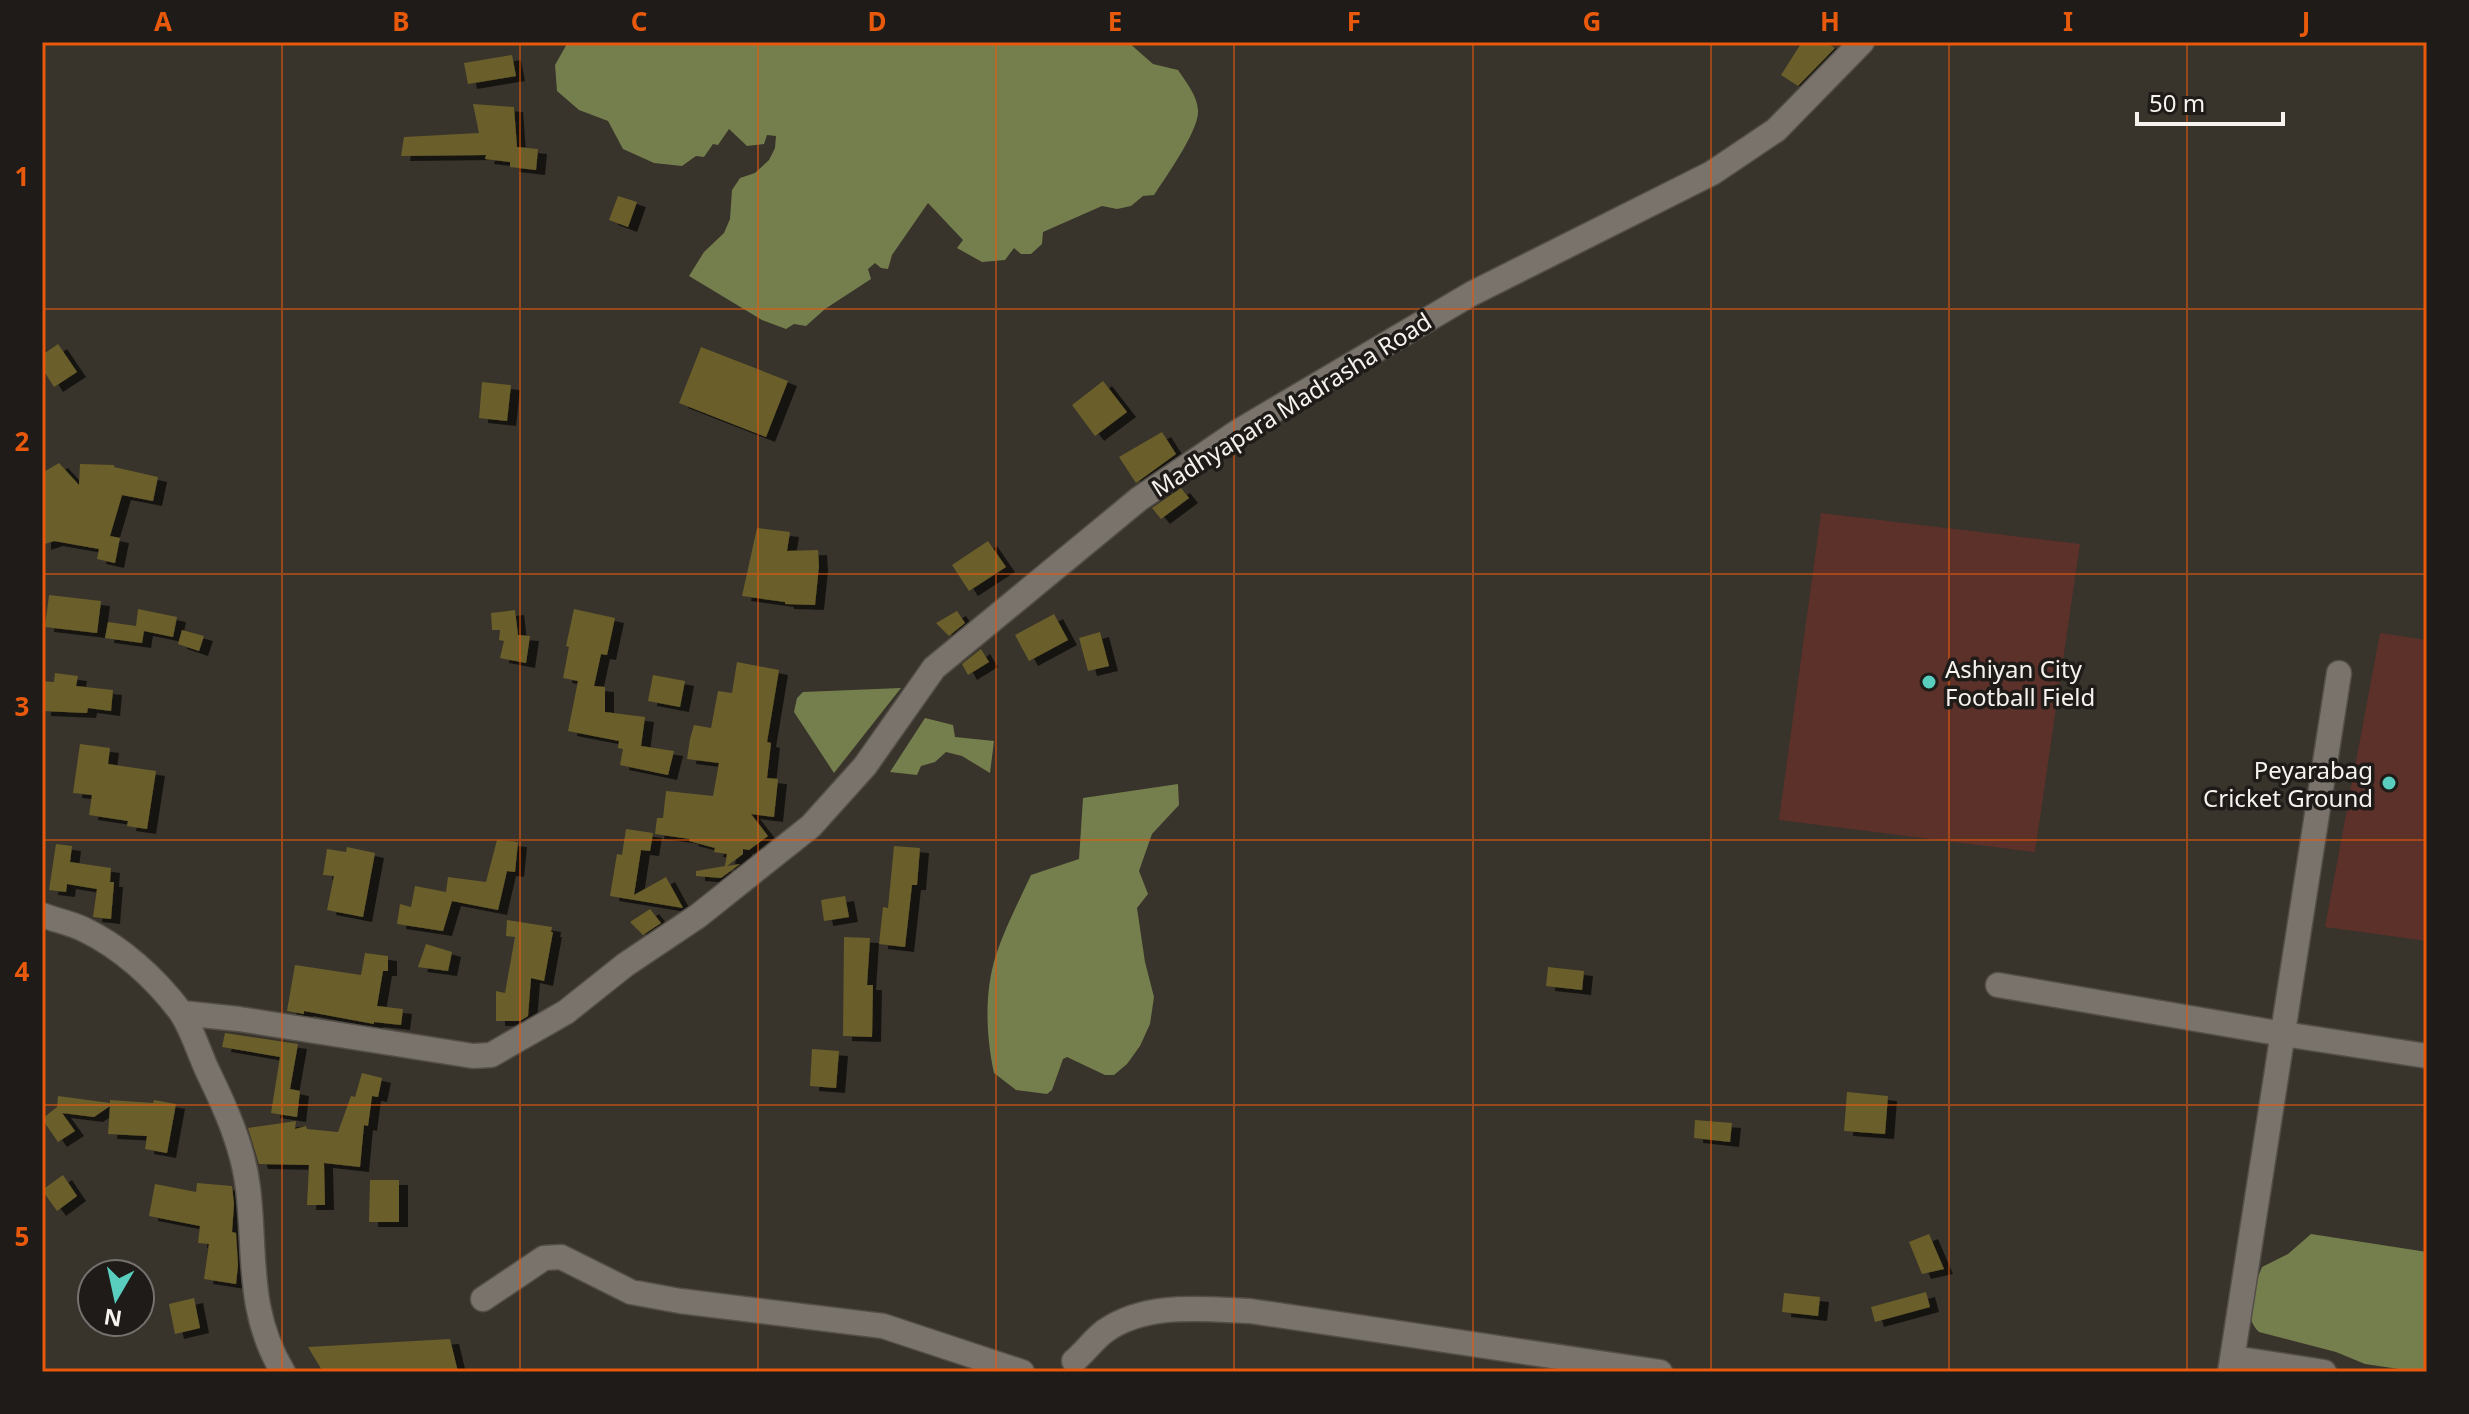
<svg xmlns="http://www.w3.org/2000/svg" width="2469" height="1414" viewBox="0 0 2469 1414" font-family="'Noto Sans',sans-serif">
  <style>
    .green { fill: #5b312a }
    .water { fill: #757f4d }
    .building { fill: #6a5e2a; filter: url(#shadow) }
    .lines { fill: none; stroke-linecap: round; stroke-linejoin: round }
    .minor-casing { stroke: #534f48; stroke-width: 27 }
    .minor { stroke: #79736b; stroke-width: 24 }
    .grid { fill: none; stroke: #e8590c; stroke-width: 2; stroke-opacity: 0.55 }
    .poi-dot { fill: #59cebf; stroke: #1e1b18; stroke-width: 3 }
    .labels { text-anchor: middle; dominant-baseline: central; stroke-width: 7; stroke-linejoin: round; paint-order: stroke }
    .street-label { font-size: 24px; fill: #f6f3ee; stroke: #1e1b18 }
    .poi-label { font-size: 24px; fill: #f6f3ee; stroke: #1e1b18; text-anchor: start }
    .neatline { fill: none; stroke: #e8590c; stroke-width: 3 }
    .grid-label { font-size: 26px; text-anchor: middle; font-weight: bold; fill: #e8590c }
  </style>
  <defs>
    <filter id="shadow"><feDropShadow dx="9" dy="5" stdDeviation="0" flood-color="#0009"/></filter>
  </defs>
  <rect width="100%" height="100%" fill="#38332b"/>
  <path class="green" d="M1821,513L2080,544L2035,852L1779,820Z
    M2380,633L2427,640V941L2325,927Z"/>
  <path class="water" d="M568,42H1128L1153,64L1178,70C1186,82 1197,95 1198,110C1200,129 1165,178 1154,195L1143,196L1131,206L1117,209L1102,206L1043,232L1042,244L1031,254H1021L1014,248L1005,260L982,262L957,248L963,240L928,203L892,255L888,269L881,268L875,263L868,269L871,279L825,309L806,326L794,324L786,329L762,320L689,276L704,252L724,233L730,219L732,190L740,178L755,173L769,160L775,148L776,136L767,135L764,144L747,146L729,129L718,145L713,144L704,157L696,156L682,166L654,163L623,149L608,121L579,110L557,91L555,65Z
    M901,688L834,773L794,712L797,698L803,692Z
    M925,718L953,725L955,737L994,741L990,773L962,756L946,752L935,762L921,766L917,775L890,772Z
    M1178,784L1179,805L1152,834L1139,871L1148,894L1137,908L1145,962L1154,997L1150,1024L1140,1046L1127,1064L1114,1075H1105L1067,1057L1063,1059L1052,1090L1047,1094L1016,1090L994,1073C986,1036 984,992 996,955C1005,928 1019,901 1031,875L1079,859L1083,798Z
    M2311,1234L2427,1252V1370L2399,1369L2365,1364L2336,1352L2259,1332C2240,1314 2254,1288 2262,1267L2288,1254Z"/>
  <path class="building" d="M1802,42H1825L1835,48L1798,86L1781,75Z
    M512,55L516,76L468,84L464,63Z
    M473,104L514,107L517,147L538,149L536,170L510,167V162L485,159L486,155L401,156L404,137L479,133Z
    M618,196L637,202L628,227L609,220Z
    M58,344L77,372L54,387L42,368V355Z
    M701,347L788,381L766,437L679,403Z
    M1103,381L1127,412L1095,436L1072,405Z
    M482,382L511,385L507,421L479,418Z
    M1162,432L1176,454L1136,483L1119,457Z
    M59,463L79,485L80,464L114,465V467L158,477L153,501L122,495L110,536L120,538L115,563L97,559L99,549L54,541L42,545V473Z
    M1181,488L1189,498L1161,519L1152,508Z
    M757,528L790,532L787,551L818,550L819,566L815,605L785,604V602L742,596Z
    M988,541L1006,567L969,591L952,565Z
    M49,595L101,601L97,633L45,627Z
    M138,609L177,617L173,637L144,631L142,643L105,638L108,622L136,626Z
    M574,609L615,618L607,655L601,654L594,686L605,687V712L645,717L641,746L674,751L668,775L620,765L623,749L618,748L619,741L568,731L578,681L563,678L569,647L566,646Z
    M515,610L518,635L530,636L526,663L500,658L504,641L499,640L500,630H492L491,613Z
    M957,611L965,623L949,636L936,623Z
    M1054,614L1068,640L1029,661L1015,635Z
    M182,630L204,636L199,651L178,644Z
    M1100,632L1109,666L1088,671L1079,638Z
    M981,649L989,662L968,675L962,664Z
    M737,662L779,670L767,742L771,743L767,778L778,779L774,817L751,814L768,836L749,850L743,849V854L727,866L740,864L721,878L696,876V871L725,866L727,854L714,852L715,848L689,841L690,839L655,834L657,818H663L666,791L713,796L719,763L687,759L690,739L694,725L711,728L718,691L732,693Z
    M55,673L78,676L76,686L113,690L111,711L88,708L87,713L42,711V681L54,682Z
    M653,675L685,681L680,707L648,701Z
    M80,744L110,748L108,764L156,771L147,829L127,826L128,821L89,815L92,795L73,793Z
    M626,829L653,833L650,851L641,850L634,895L666,877L683,908L610,896L617,854L622,855Z
    M497,840L518,842L515,872L507,871L498,910L452,901L443,931L397,924L400,904L411,907L415,886L446,892L448,877L486,882Z
    M56,844L72,846L70,862L111,868L110,882H114L111,919L93,917L97,889L67,884L66,892L49,890Z
    M894,846L920,848L917,885H912L905,947L879,944L883,907L888,908Z
    M347,847L375,853L363,917L327,910L334,876L323,875L327,849L346,852Z
    M845,896L849,917L824,921L821,900Z
    M650,909L661,923L643,935L630,922Z
    M507,920L552,927L551,932H553L544,981L531,978L528,1016L520,1021H496V991L505,993L515,937L506,936Z
    M844,937L870,938L867,985H873L872,1037L843,1036Z
    M426,944L452,952L448,971L418,967Z
    M365,953L388,956V971H383L377,1006L403,1009L401,1025L374,1022V1024L304,1011V1014L287,1011L295,965L361,975Z
    M1548,967L1584,971L1582,990L1546,986Z
    M225,1033L298,1044L290,1089L300,1091L297,1117L271,1113L280,1057L222,1047Z
    M812,1049L839,1051L836,1088L810,1086Z
    M362,1073L382,1078L378,1097L372,1096L368,1126L364,1125L360,1167L324,1163L325,1205H307L309,1165L259,1164L248,1128L296,1121L295,1129L306,1126L307,1129L338,1132L351,1096L355,1097Z
    M1847,1092L1888,1096L1885,1134L1844,1131Z
    M58,1096L110,1103V1100L153,1103L154,1100L176,1104L167,1153L145,1149L147,1136L108,1134L110,1106L94,1117L62,1113L75,1131L58,1142L42,1119L57,1107Z
    M1695,1120L1732,1123L1730,1142L1694,1138Z
    M63,1175L77,1196L57,1211L42,1190Z
    M370,1180H399V1222H369Z
    M197,1183L232,1186L234,1204L232,1232L236,1233L238,1265L236,1284L204,1279L209,1244L198,1243L200,1226L149,1216L155,1184L196,1192Z
    M1929,1234L1944,1269L1922,1274L1909,1242Z
    M1926,1292L1930,1307L1875,1322L1871,1307Z
    M1784,1293L1820,1297L1818,1316L1782,1312Z
    M194,1298L200,1328L175,1334L169,1304Z
    M450,1339L458,1372H323L308,1347Z"/>
  <g class="lines">
    <defs>
      <path id="minor" d="M42,915C55,920 70,923 83,929C121,947 155,978 180,1011C192,1028 199,1053 208,1072C226,1109 243,1147 248,1188C256,1253 246,1311 283,1372
        M1998,985L2283,1034L2427,1056
        M182,1013L239,1019L473,1056L491,1055L566,1012L625,965L698,916L811,826L865,766L934,668L1139,499L1239,431L1471,294L1712,173L1776,130L1862,42
        M483,1299L544,1258L561,1257L631,1292L680,1301L883,1326L1022,1372
        M2233,1358L2324,1372
        M1074,1361C1085,1352 1094,1339 1105,1331C1146,1302 1202,1309 1250,1311L1660,1372
        M2230,1372L2339,673"/>
    </defs>
    <use href="#minor" class="minor-casing"/>
    <use href="#minor" class="minor"/>
  </g>
  <path class="grid" d="M282,42V1372M520,42V1372M758,42V1372M996,42V1372M1234,42V1372M1473,42V1372M1711,42V1372M1949,42V1372M2187,42V1372M42,309H2427M42,574H2427M42,840H2427M42,1105H2427"/>
  <g class="poi-dot">
    <circle cx="1929" cy="682" r="8"/>
    <circle cx="2389" cy="783" r="8"/>
  </g>
  <g class="labels">
    <g class="street-label">
      <text transform="translate(1291 404) rotate(-32)">Madhyapara Madrasha Road</text>
    </g>
    <g class="poi-label">
      <text x="1945" y="668">Ashiyan City<tspan x="1945" dy="28">Football Field</tspan></text>
      <text x="2373" y="769" text-anchor="end">Peyarabag<tspan x="2373" dy="28">Cricket Ground</tspan></text>
    </g>
  </g>
  <rect width="2469" height="1414" fill="none" stroke="#1e1b18" stroke-width="88"/>
  <g transform="translate(116 1298) rotate(189)"><circle r="38" fill="#1e1b18" stroke="#74716e" stroke-width="2"/>
  <path d="M0-6L14 30L0 20L-14 30Z" fill="#59cebf"/>
  <text y="-12" font-size="22" font-weight="bold" text-anchor="middle" fill="#f6f3ee">N</text>
  </g>
  <path d="M2137 112v12h146v-12" fill="none" stroke="#f6f3ee" stroke-width="4"/>
  <text x="2149" y="112" font-size="24" fill="#f6f3ee" stroke="#1e1b18" stroke-width="6" paint-order="stroke">50 m</text>
  <rect x="44" y="44" width="2381" height="1326" class="neatline"/>
  <g class="grid-label">
    <text x="163" y="31">A</text>
    <text x="401" y="31">B</text>
    <text x="639" y="31">C</text>
    <text x="877" y="31">D</text>
    <text x="1115" y="31">E</text>
    <text x="1354" y="31">F</text>
    <text x="1592" y="31">G</text>
    <text x="1830" y="31">H</text>
    <text x="2068" y="31">I</text>
    <text x="2306" y="31">J</text>
    <text x="22" y="186">1</text>
    <text x="22" y="451">2</text>
    <text x="22" y="716">3</text>
    <text x="22" y="981">4</text>
    <text x="22" y="1246">5</text>
  </g>
</svg>
